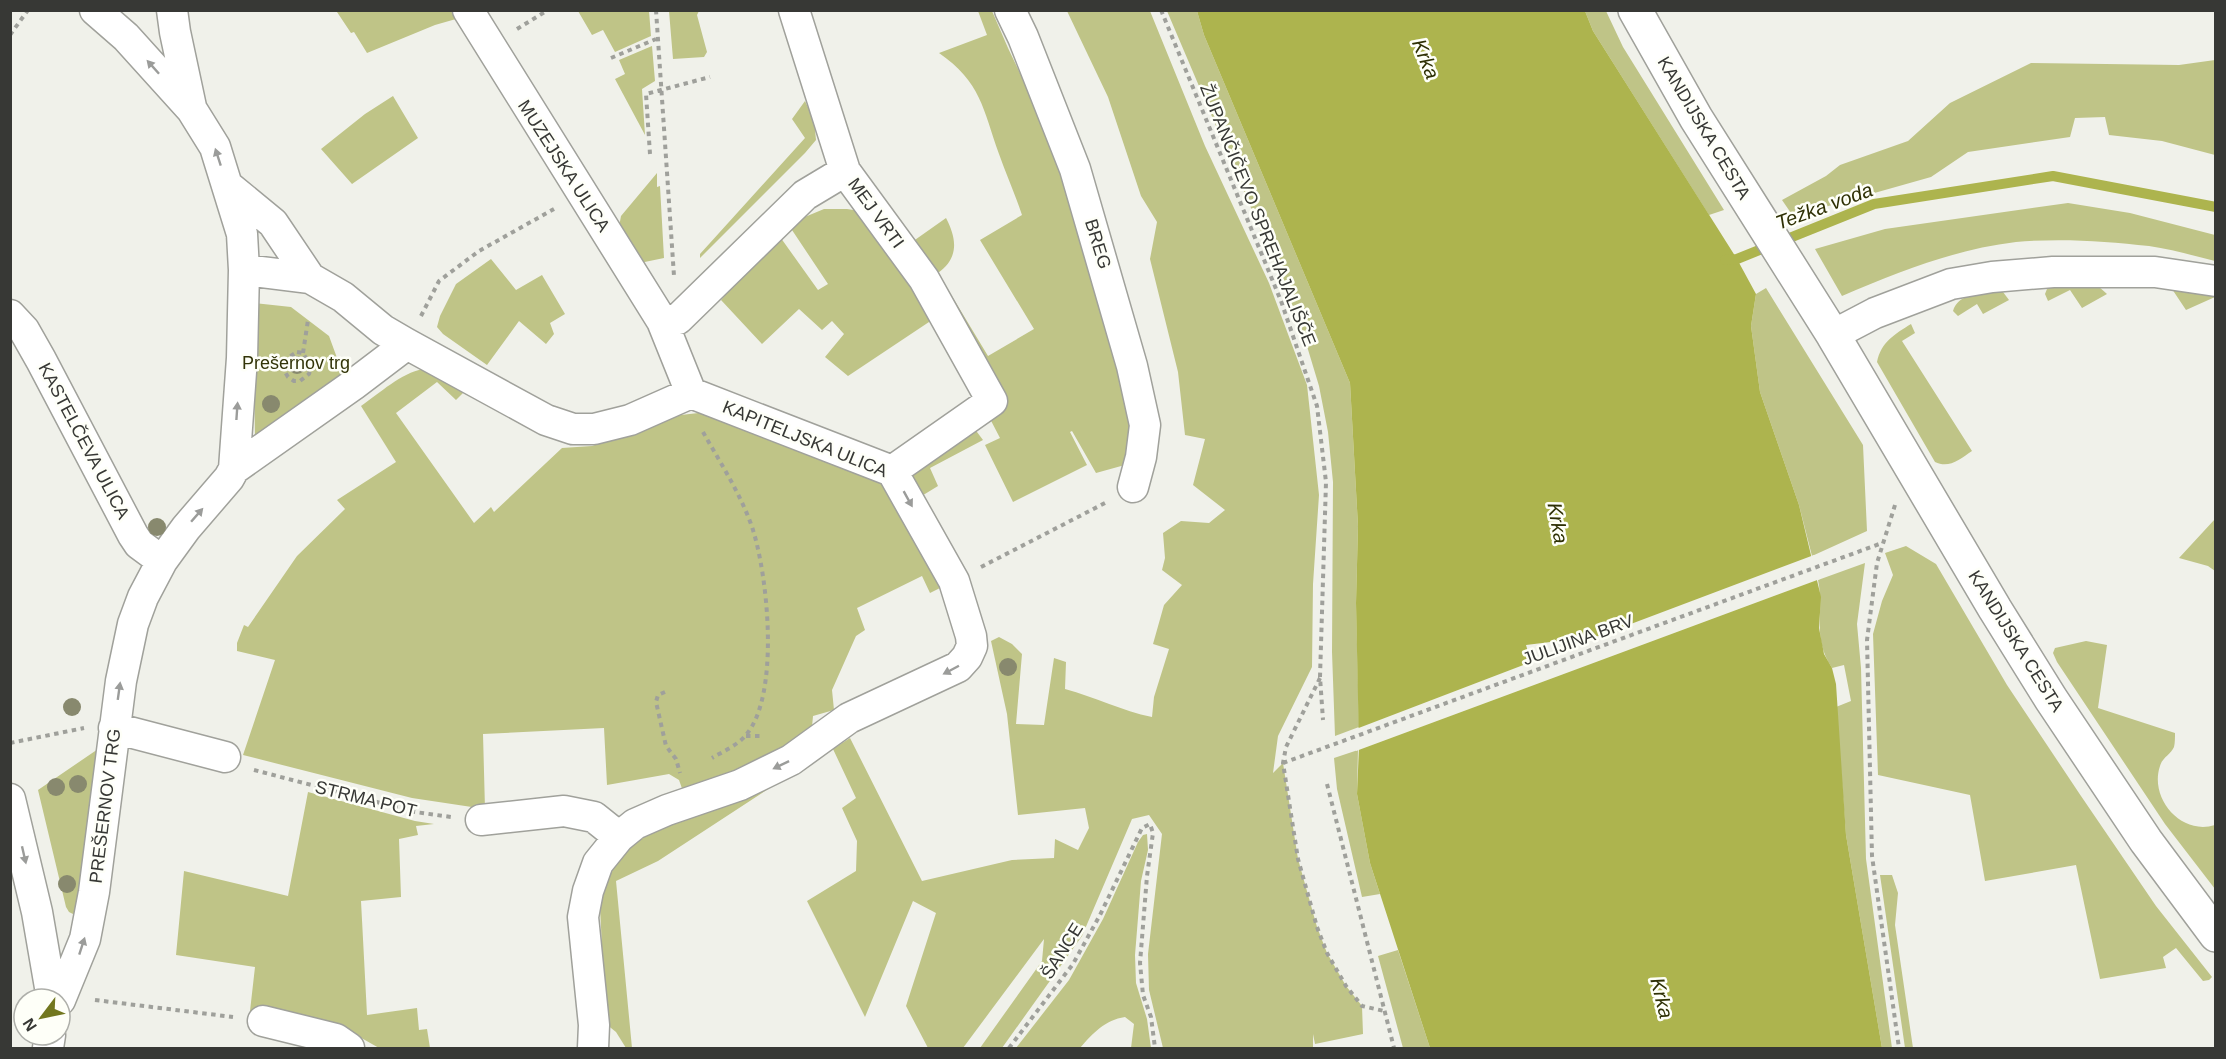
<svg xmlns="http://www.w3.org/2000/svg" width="2226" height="1059" viewBox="0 0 2226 1059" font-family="Arial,sans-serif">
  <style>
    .green { fill: #bfc487 }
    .water { fill: #adb44e }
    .pier { fill: #f0f1ea }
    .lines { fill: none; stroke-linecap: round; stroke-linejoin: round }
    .stream { stroke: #adb44e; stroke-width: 10 }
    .minor-casing { stroke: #a0a19b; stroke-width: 33 }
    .secondary-casing { stroke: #a0a19b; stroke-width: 36 }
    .path { stroke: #9fa09b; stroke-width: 4; stroke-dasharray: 4.5 4.5; stroke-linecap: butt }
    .minor { stroke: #fff; stroke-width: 30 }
    .secondary { stroke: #fff; stroke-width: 33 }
    .path-bridge { stroke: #9fa09b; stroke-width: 4; stroke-dasharray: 4.5 4.5; stroke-linecap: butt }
    .tree { fill: #88896e }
    .oneway { fill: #9b9c9a }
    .labels { text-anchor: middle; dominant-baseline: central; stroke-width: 5; stroke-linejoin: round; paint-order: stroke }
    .street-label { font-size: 18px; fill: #373835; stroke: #fefff8 }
    .park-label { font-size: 18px; fill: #323408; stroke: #fefff8 }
    .water-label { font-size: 20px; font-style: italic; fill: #2e3004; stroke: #fefff8 }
  </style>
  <rect width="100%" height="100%" fill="#f0f1ea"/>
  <path class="green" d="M339,10L451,11L456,19L435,25L367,53L354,32L351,33L337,12Z
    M578,11H649L651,36L615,52L603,30L592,35Z
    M669,11H699L697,15L707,52L704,57L673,59Z
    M978,11H992L1008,48L1040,115L1063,171L1135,432L1132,463L1096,473L1072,431L1070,432L1087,465L1013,502L985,445L1000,438L987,413L912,242L946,218C957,239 959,258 938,273L988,356L1034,329L980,240L1022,215C1015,194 1006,174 999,154C983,109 981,82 939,53L987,35Z
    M1067,11H1150L1205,146L1269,283L1307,385L1319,495L1313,584L1312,667L1278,736L1273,773L1283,763L1298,859L1317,927L1327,953L1346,986L1362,1006L1363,1034L1315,1044L1313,1034V1048H1163L1149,990L1148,954L1162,834L1149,815L1132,819L1082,936L1002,1048H980L1042,961L1044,939L963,1048H928L906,1006L936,913L913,901L865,1017L807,901L856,871L857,841L842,808L856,798L833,749L850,738L922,881L1012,860L1054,858L1055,839L1078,850L1089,828L1085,808L1018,815L1007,714L991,641L999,637L1012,644L1022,654L1016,724L1044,725L1054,658L1066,662L1065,689C1095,697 1122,711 1152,717L1154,697L1169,649L1153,644L1164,605L1182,585L1162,570L1165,558L1163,533L1181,521L1209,523L1225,510L1193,485L1205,439L1185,435L1178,372L1150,259L1157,222L1141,196L1108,97Z
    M1167,11H1197L1204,35L1350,383L1358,526L1356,603L1359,727L1335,736L1332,652L1333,482L1328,432L1319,386L1300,323Z
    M1585,11H1606L1623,47L1724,210L1709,215L1593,31Z
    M652,46L655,81L642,89L645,135L615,79L625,74L619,60Z
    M2215,60V155L2162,141L2109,135L2105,117L2075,118L2070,137L1968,152L1931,177L1793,216L1782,200L1826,176L1840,165L1908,141L1950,103L2031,63L2179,65Z
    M393,96L418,138L352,184L321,149L365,114Z
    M805,101L814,120L816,140L805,153L700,258V254L805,138L792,119Z
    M657,173V187L660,186L664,258L635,264L619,227L621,216Z
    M2068,203L2130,213L2215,235V261C2194,256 2171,249 2149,246C2106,241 2059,238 2016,242C1956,249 1898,272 1842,296L1815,249L1885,229Z
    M824,209H847L860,211L935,318L848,376L825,357L844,334L832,321L822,330L799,309L762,344L721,300L778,234L818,290L828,284L788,224Z
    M491,259L516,290L542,275L565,314L550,323L554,334L546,344L519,321L487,365L443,334L437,327L440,316L456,284Z
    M2051,286H2098L2107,294L2082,308L2070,290L2048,301L2045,294L2047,289Z
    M2170,286L2215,291V297L2186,310Z
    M1766,288L1863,445L1867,531L1812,556L1799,505L1760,392L1751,326L1756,294Z
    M1993,290L2003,292L2009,300L1983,314L1977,304L1958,316L1953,311C1958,294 1977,295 1993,290Z
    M253,303L291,307L329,336L344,377L255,440Z
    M1911,324L1915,333L1902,341L1972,451C1960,459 1949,469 1935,462L1877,362C1881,342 1895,334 1911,324Z
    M423,369L438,373L464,392L456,400L437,382L396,413L474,523L491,507L494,512L562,448L592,446L681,415L707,412L882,480L944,586L930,593L922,576L857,608L865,630L856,636L832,690L834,710L813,716L812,727L814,733L757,765L684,794L679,780L669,774L607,785L604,728L483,734L485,809L412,798L243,755L275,660L237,651V643L244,625L248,627L297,556L345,509L337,500L396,462L361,406C380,393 401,373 423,369Z
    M971,424L983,440L930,468L938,486L920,497L907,472Z
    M2215,519V571L2208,566L2179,558Z
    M1906,546L1936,564L2007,685L2081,796L2156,906L2212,977L2209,980L2203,981L2176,948L2163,957L2166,968L2100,979L2076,865L1985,881L1970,795L1878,775L1873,634L1882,601L1893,575L1885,553Z
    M1865,563L1857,624L1861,668L1866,859L1892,1048H1882L1846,835L1836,707L1851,701L1844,665L1832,668C1811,635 1825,614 1818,580Z
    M2086,641L2107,645L2098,708L2175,733C2175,737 2175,743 2174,747C2171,754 2162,758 2160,766C2149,798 2181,836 2215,825V889L2165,824L2057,662L2053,653L2055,648Z
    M101,747L85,905L75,915L69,912L66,907L38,790Z
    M1358,750L1357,794L1370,863L1380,894L1362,897L1337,789L1334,758Z
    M802,767L658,861L616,881L632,1048H626L616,1032L606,1024L600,908L602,893L608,878L616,861L628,847L653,830Z
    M308,792L415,821L434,824L416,826L418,835L399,839L401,897L361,901L367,1015L417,1008L419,1030L427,1029L430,1048H379L335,1023L250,1011L255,967L176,955L184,871L288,896Z
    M1147,834L1148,850L1141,881L1135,955L1136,983L1147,1019L1151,1048H1131L1134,1024L1125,1017C1105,1020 1093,1033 1080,1048H1016L1069,980L1103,919L1138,842L1143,835Z
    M1880,875H1892L1898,893L1895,925L1913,1048H1905Z
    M1398,950L1430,1048H1403L1378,956Z"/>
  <path class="water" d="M1197,11H1585L1593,31L1737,259L1756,294L1751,326L1760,392L1799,505L1821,597L1819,628L1824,654L1832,668L1836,684L1846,835L1882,1048H1430L1370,863L1357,794L1359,747L1356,603L1358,526L1350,383L1204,35Z"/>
  <path class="pier" d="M1814,555L1820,579L1356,751V729L1531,662L1526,645L1599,636Z"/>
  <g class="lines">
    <path class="stream" d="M1725,260L1737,259L1874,204L2053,176L2216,207"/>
    <defs>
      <path id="minor" d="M172,10L175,32L191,107
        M468,10L662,321L691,393
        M794,10L845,171L924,279L992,401L892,471
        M1010,10L1023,37L1075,169L1132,366L1145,425L1141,457L1133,487
        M228,186L273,223L310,278
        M244,270L310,278L343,297L383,330L407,344L546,420L573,429H594L630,420L691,393
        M10,315L24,330L41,360L133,535L139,544L162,561
        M662,321L678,319L805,195L845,171
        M1833,335L1875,313L1951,284L1992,277L2053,272H2155L2216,281
        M234,469L353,385L407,344
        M114,728L225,757
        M10,799L37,912L52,999
        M481,820L564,811L594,817L619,837
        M60,1000L85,939L94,892L121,681L133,624L143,597L162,561L186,528L229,478L234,469L242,358L244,270L242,234L215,147L192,110L126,37L95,10
        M263,1021L336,1039L349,1048
        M48,1048L50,1035
        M593,1048L594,1025L583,917L588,891L598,863L619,837L635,824L667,810L740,785L791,760L849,718L958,667L967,657L972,646L971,636L954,581L892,471L691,393"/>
      <path id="secondary" d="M1635,10L1696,118L1833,335L1995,609L2051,699L2146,841L2216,935"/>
    </defs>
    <use href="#minor" class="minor-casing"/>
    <use href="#secondary" class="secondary-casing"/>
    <path class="path" d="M656,10L674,276
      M1161,10L1281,301L1317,406L1326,482L1320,677L1323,720
      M517,29L548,10
      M10,35L28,10
      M611,58L656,39
      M650,154L646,94L710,77
      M421,316L439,281L479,251L554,209
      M297,352L303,353L311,367L309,374L300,381H294L288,377L281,365L286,359Z
      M303,353L308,320
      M703,432C721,464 742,496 753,530C768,578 780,695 746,735C738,745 722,752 712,758
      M1895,505L1877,563L1867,640L1872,856L1899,1048
      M981,567L1105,503
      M1320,678L1286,747L1283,763L1298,859L1317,927L1327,953L1346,986L1362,1006L1384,1011
      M665,692L658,695L656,702L666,746L676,759L680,773
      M746,736H763
      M10,743L84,728
      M254,770L415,812L451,817
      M1327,784L1394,1048
      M95,1000L233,1017
      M1009,1048L1073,964L1100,915L1142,828L1150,824L1153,833L1147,876L1140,963L1143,995L1151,1017L1155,1048"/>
    <use href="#minor" class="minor"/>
    <use href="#secondary" class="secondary"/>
    <path class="path-bridge" d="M1283,763L1882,543"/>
  </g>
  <g class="tree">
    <circle cx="297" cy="365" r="9"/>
    <circle cx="271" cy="404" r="9"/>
    <circle cx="157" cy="527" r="9"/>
    <circle cx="1008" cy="667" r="9"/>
    <circle cx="72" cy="707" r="9"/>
    <circle cx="78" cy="784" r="9"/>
    <circle cx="56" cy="787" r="9"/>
    <circle cx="67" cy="884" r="9"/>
  </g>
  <defs><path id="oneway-solid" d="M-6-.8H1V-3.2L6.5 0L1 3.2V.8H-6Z" transform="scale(1.5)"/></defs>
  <g class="oneway">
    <use href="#oneway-solid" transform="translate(153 67) rotate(-132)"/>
    <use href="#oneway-solid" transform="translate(218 157) rotate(-108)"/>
    <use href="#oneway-solid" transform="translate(237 411) rotate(-86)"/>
    <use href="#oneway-solid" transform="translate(908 499) rotate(61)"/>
    <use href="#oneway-solid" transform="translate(197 515) rotate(-49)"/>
    <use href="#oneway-solid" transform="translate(951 670) rotate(152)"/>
    <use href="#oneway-solid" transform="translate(119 691) rotate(-82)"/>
    <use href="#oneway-solid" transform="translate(781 765) rotate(154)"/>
    <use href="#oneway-solid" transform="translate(24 855) rotate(77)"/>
    <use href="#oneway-solid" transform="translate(82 946) rotate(-72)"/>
  </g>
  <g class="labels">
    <g class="street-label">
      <text transform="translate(1704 128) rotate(59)">KANDIJSKA CESTA</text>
      <text transform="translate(564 166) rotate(57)">MUZEJSKA ULICA</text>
      <text transform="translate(876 213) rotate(54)">MEJ VRTI</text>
      <text transform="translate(1258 215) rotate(68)">ŽUPANČIČEVO SPREHAJALIŠČE</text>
      <text transform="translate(1098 244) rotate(73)">BREG</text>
      <text transform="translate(805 439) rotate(22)">KAPITELJSKA ULICA</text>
      <text transform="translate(84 441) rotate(62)">KASTELČEVA ULICA</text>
      <text transform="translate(1578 640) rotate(-20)">JULIJINA BRV</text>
      <text transform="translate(2016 641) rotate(58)">KANDIJSKA CESTA</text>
      <text transform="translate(366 799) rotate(14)">STRMA POT</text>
      <text transform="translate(105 806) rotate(-83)">PREŠERNOV TRG</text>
      <text transform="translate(1062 951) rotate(-58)">ŠANCE</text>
    </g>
    <g class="park-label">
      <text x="296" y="363">Prešernov trg</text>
    </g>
    <g class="water-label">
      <text transform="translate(1426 59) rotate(68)">Krka</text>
      <text transform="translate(1824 206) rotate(-20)">Težka voda</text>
      <text transform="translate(1558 523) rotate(80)">Krka</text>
      <text transform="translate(1662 998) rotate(76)">Krka</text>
    </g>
  </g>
  <rect width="2226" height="1059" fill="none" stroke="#373835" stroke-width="24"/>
  <g transform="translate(42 1017) rotate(238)"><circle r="28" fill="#fefff8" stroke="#aeafaa" stroke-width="1.5"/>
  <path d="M0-4.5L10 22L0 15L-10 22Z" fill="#72771f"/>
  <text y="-9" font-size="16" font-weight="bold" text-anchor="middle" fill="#373835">N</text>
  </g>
</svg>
